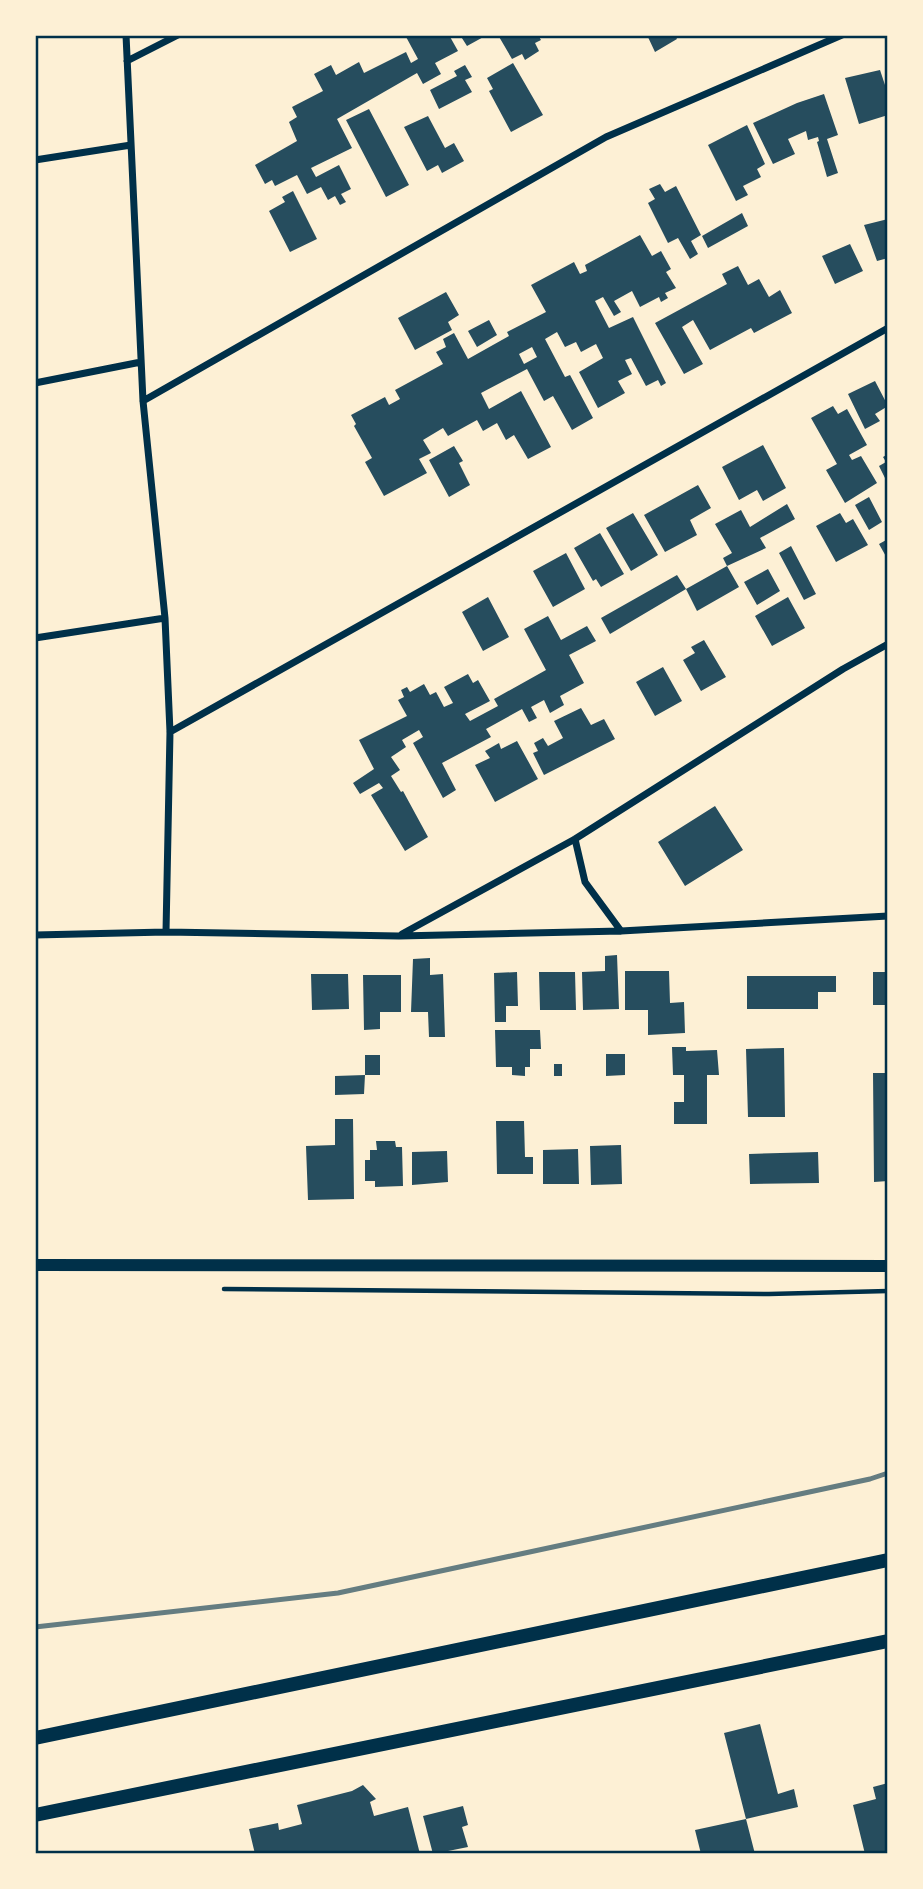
<svg xmlns="http://www.w3.org/2000/svg" width="923" height="1889" viewBox="0 0 923 1889" font-family="Ubuntu,sans-serif">
  <style>
    .building { fill: #264d5e; fill-rule: evenodd }
    .lines { fill: none; stroke-linecap: round; stroke-linejoin: round }
    .path { stroke: #003049; stroke-width: 4.5 }
    .minor { stroke: #003049; stroke-width: 7 }
    .tertiary { stroke: #003049; stroke-width: 12 }
    .secondary { stroke: #003049; stroke-width: 14 }
    .rail { stroke: #657d81; stroke-width: 5 }
    .neatline { fill: none; stroke: #003049; stroke-width: 2.5 }
  </style>
  <rect width="100%" height="100%" fill="#fdf0d5"/>
  <path class="building" d="M405,35H449L458,51L435,63L441,74L423,84L417,73L337,119L352,148L311,168L316,177L339,165L351,189L341,194L346,202L340,205L335,196L328,200L321,187L307,194L297,175L275,186L272,180L265,184L255,165L297,141L289,122L297,117L292,107L323,91L314,74L331,65L336,75L359,62L364,73L406,52L411,63L418,59Z
    M460,35H487L467,46Z
    M498,35H538L541,40L535,43L539,51L525,60L522,54L512,59Z
    M647,35H675L677,39L655,52Z
    M513,63L543,115L511,132L489,91L493,89L487,78Z
    M465,65L472,77L465,80L472,92L439,109L430,90L457,76L454,71Z
    M880,70L888,94V115L859,124L845,78Z
    M824,94L838,135L827,139L838,173L827,177L817,142L819,141L818,137L808,140L806,131L788,139L795,154L773,164L753,123L797,103Z
    M369,109L409,185L386,197L346,120Z
    M428,116L445,148L454,143L464,161L442,173L438,165L427,171L404,127Z
    M747,125L765,164L757,169L761,177L743,186L748,195L736,201L708,145Z
    M660,184L665,192L676,186L701,235L691,241L698,254L690,259L678,238L668,243L648,203L655,199L649,189Z
    M293,191L317,239L290,252L269,211L285,202L282,197Z
    M742,213L748,226L708,248L702,236Z
    M888,219V258L877,261L864,225Z
    M640,235L652,256L661,251L671,269L666,272L676,288L665,293L668,298L661,302L659,297L640,307L632,291L614,301L621,312L614,316L603,297L595,301L609,328L633,317L666,383L661,386L658,380L646,386L631,358L625,360L632,374L618,381L625,393L598,408L579,372L603,358L596,344L581,352L576,342L565,347L557,332L545,339L565,377L570,375L593,418L572,430L553,396L544,401L527,369L481,393L489,409L521,391L551,447L528,459L514,435L506,440L497,423L483,431L477,420L448,436L443,428L423,440L431,453L419,459L427,473L384,496L365,462L372,458L354,426L356,424L351,415L385,397L389,405L400,399L395,390L443,364L436,352L446,347L443,339L454,333L468,359L509,336L507,332L546,312L531,285L574,262L580,274L587,271L585,265ZM532,347L537,357L524,364L519,354Z
    M850,244L863,271L835,284L822,256Z
    M738,266L748,285L759,279L769,297L780,290L792,313L754,333L751,328L710,350L693,320L682,327L703,364L684,374L655,323L727,284L722,274Z
    M446,292L459,315L448,322L452,330L415,350L398,318Z
    M489,320L497,335L477,347L468,331Z
    M875,381L888,406L875,414L880,421L865,429L848,394Z
    M833,406L838,414L847,409L867,445L849,455L852,460L861,456L877,483L845,503L826,470L837,464L811,418Z
    M763,445L786,488L763,501L757,490L739,500L722,467Z
    M454,446L463,461L459,463L470,485L449,497L429,460Z
    M888,454V477L885,478L879,466L886,462L883,457Z
    M698,485L711,508L690,520L697,535L665,552L644,515Z
    M869,497L882,522L869,530L855,505Z
    M787,504L795,519L760,538L766,548L727,566L723,558L732,553L715,524L741,510L750,527Z
    M633,513L658,555L631,571L606,528Z
    M840,513L846,523L853,519L868,545L836,562L816,526Z
    M600,533L624,574L601,587L596,579L593,581L574,548Z
    M888,539V560L879,544Z
    M791,546L816,594L804,600L779,553Z
    M566,553L585,589L553,607L533,571Z
    M727,566L739,587L697,611L686,589Z
    M768,569L780,591L757,605L744,582Z
    M677,575L686,589L610,634L601,618Z
    M488,597L509,637L483,651L462,612Z
    M788,597L805,628L772,646L755,616Z
    M548,616L561,640L587,626L596,641L569,655L584,683L560,696L564,705L550,713L544,700L531,707L537,718L529,722L522,709L486,729L491,737L442,763L456,790L443,798L413,743L423,737L419,730L402,740L406,747L391,757L400,770L391,776L401,792L403,791L428,837L405,851L371,795L383,788L379,783L360,794L353,783L374,769L359,740L407,716L398,700L404,697L401,690L407,687L410,692L424,684L430,695L436,692L444,707L453,703L444,687L468,674L473,683L478,680L490,701L465,714L470,721L498,706L494,699L546,670L524,629Z
    M704,640L726,677L701,691L683,660L695,653L691,647Z
    M663,667L682,701L655,716L636,682Z
    M581,708L591,725L604,719L615,739L544,775L533,753L538,751L534,743L543,738L548,746L563,738L554,721Z
    M517,741L538,779L495,802L475,765L490,758L485,751L499,743L501,749Z
    M715,806L743,850L685,886L658,842Z
    M617,955L619,1009L583,1010L582,972L605,971V956Z
    M430,958V975L443,974L445,1037H429L428,1012H411L413,959Z
    M625,971H669L670,1003L684,1002L685,1033L648,1035V1010H625Z
    M517,972L518,1006H506V1022H495L494,973Z
    M539,972H575L576,1010H540Z
    M873,972H888V1005H873Z
    M311,974H348L349,1009L312,1010Z
    M363,975H401V1012H380V1029L364,1030Z
    M747,976H836V992H818V1009H747Z
    M495,1030H540L541,1049H530V1067H525V1076L512,1075V1067H496Z
    M672,1047H686V1051L717,1050L719,1075H707V1124H674V1102H684V1075H673Z
    M784,1048L785,1117H748L746,1049Z
    M606,1054H625V1075L606,1076Z
    M365,1055H380V1075H365Z
    M554,1064H562V1076H554Z
    M873,1073H888V1181L874,1182Z
    M365,1075L364,1094L335,1095V1076Z
    M335,1119H353L354,1199L308,1200L306,1146L335,1145Z
    M496,1121H524L525,1157H533V1174H497Z
    M376,1141H395L396,1147H402L403,1186L375,1187V1181H365V1160H370V1150H377Z
    M621,1145L622,1184L591,1185L590,1146Z
    M578,1149L579,1184H543V1150Z
    M447,1151L448,1182L412,1185V1152Z
    M818,1152L819,1183L750,1184L749,1154Z
    M760,1724L778,1794L794,1789L798,1807L746,1819L724,1733Z
    M888,1783V1854H865L853,1805L876,1799L873,1787Z
    M363,1785L376,1799L370,1802L374,1816L408,1807L420,1854H255L249,1829L278,1823L279,1830L302,1824L297,1805L352,1791Z
    M463,1806L468,1825L462,1827L468,1847L433,1854L423,1816Z
    M746,1819L755,1854H701L695,1830Z"/>
  <g class="lines">
    <path class="path" d="M224,1289L769,1294L888,1291"/>
    <path class="minor" d="M126,35L143,401L165,618L170,732L166,932
      M127,61L178,35
      M35,160L131,145
      M35,383L141,362
      M143,401L606,137L842,35
      M35,638L165,618
      M170,732L888,328
      M575,839L585,882L621,931
      M402,934L575,839L843,669L888,644
      M35,935L166,932L399,936L621,931L888,916"/>
    <path class="tertiary" d="M35,1265L888,1266"/>
    <path class="secondary" d="M35,1738L888,1560
      M35,1815L888,1641"/>
    <path class="rail" d="M35,1627L338,1593L870,1479L888,1473"/>
  </g>
  <rect width="923" height="1889" fill="none" stroke="#fdf0d5" stroke-width="74"/>
  <rect x="37" y="37" width="849" height="1815" class="neatline"/>
</svg>
